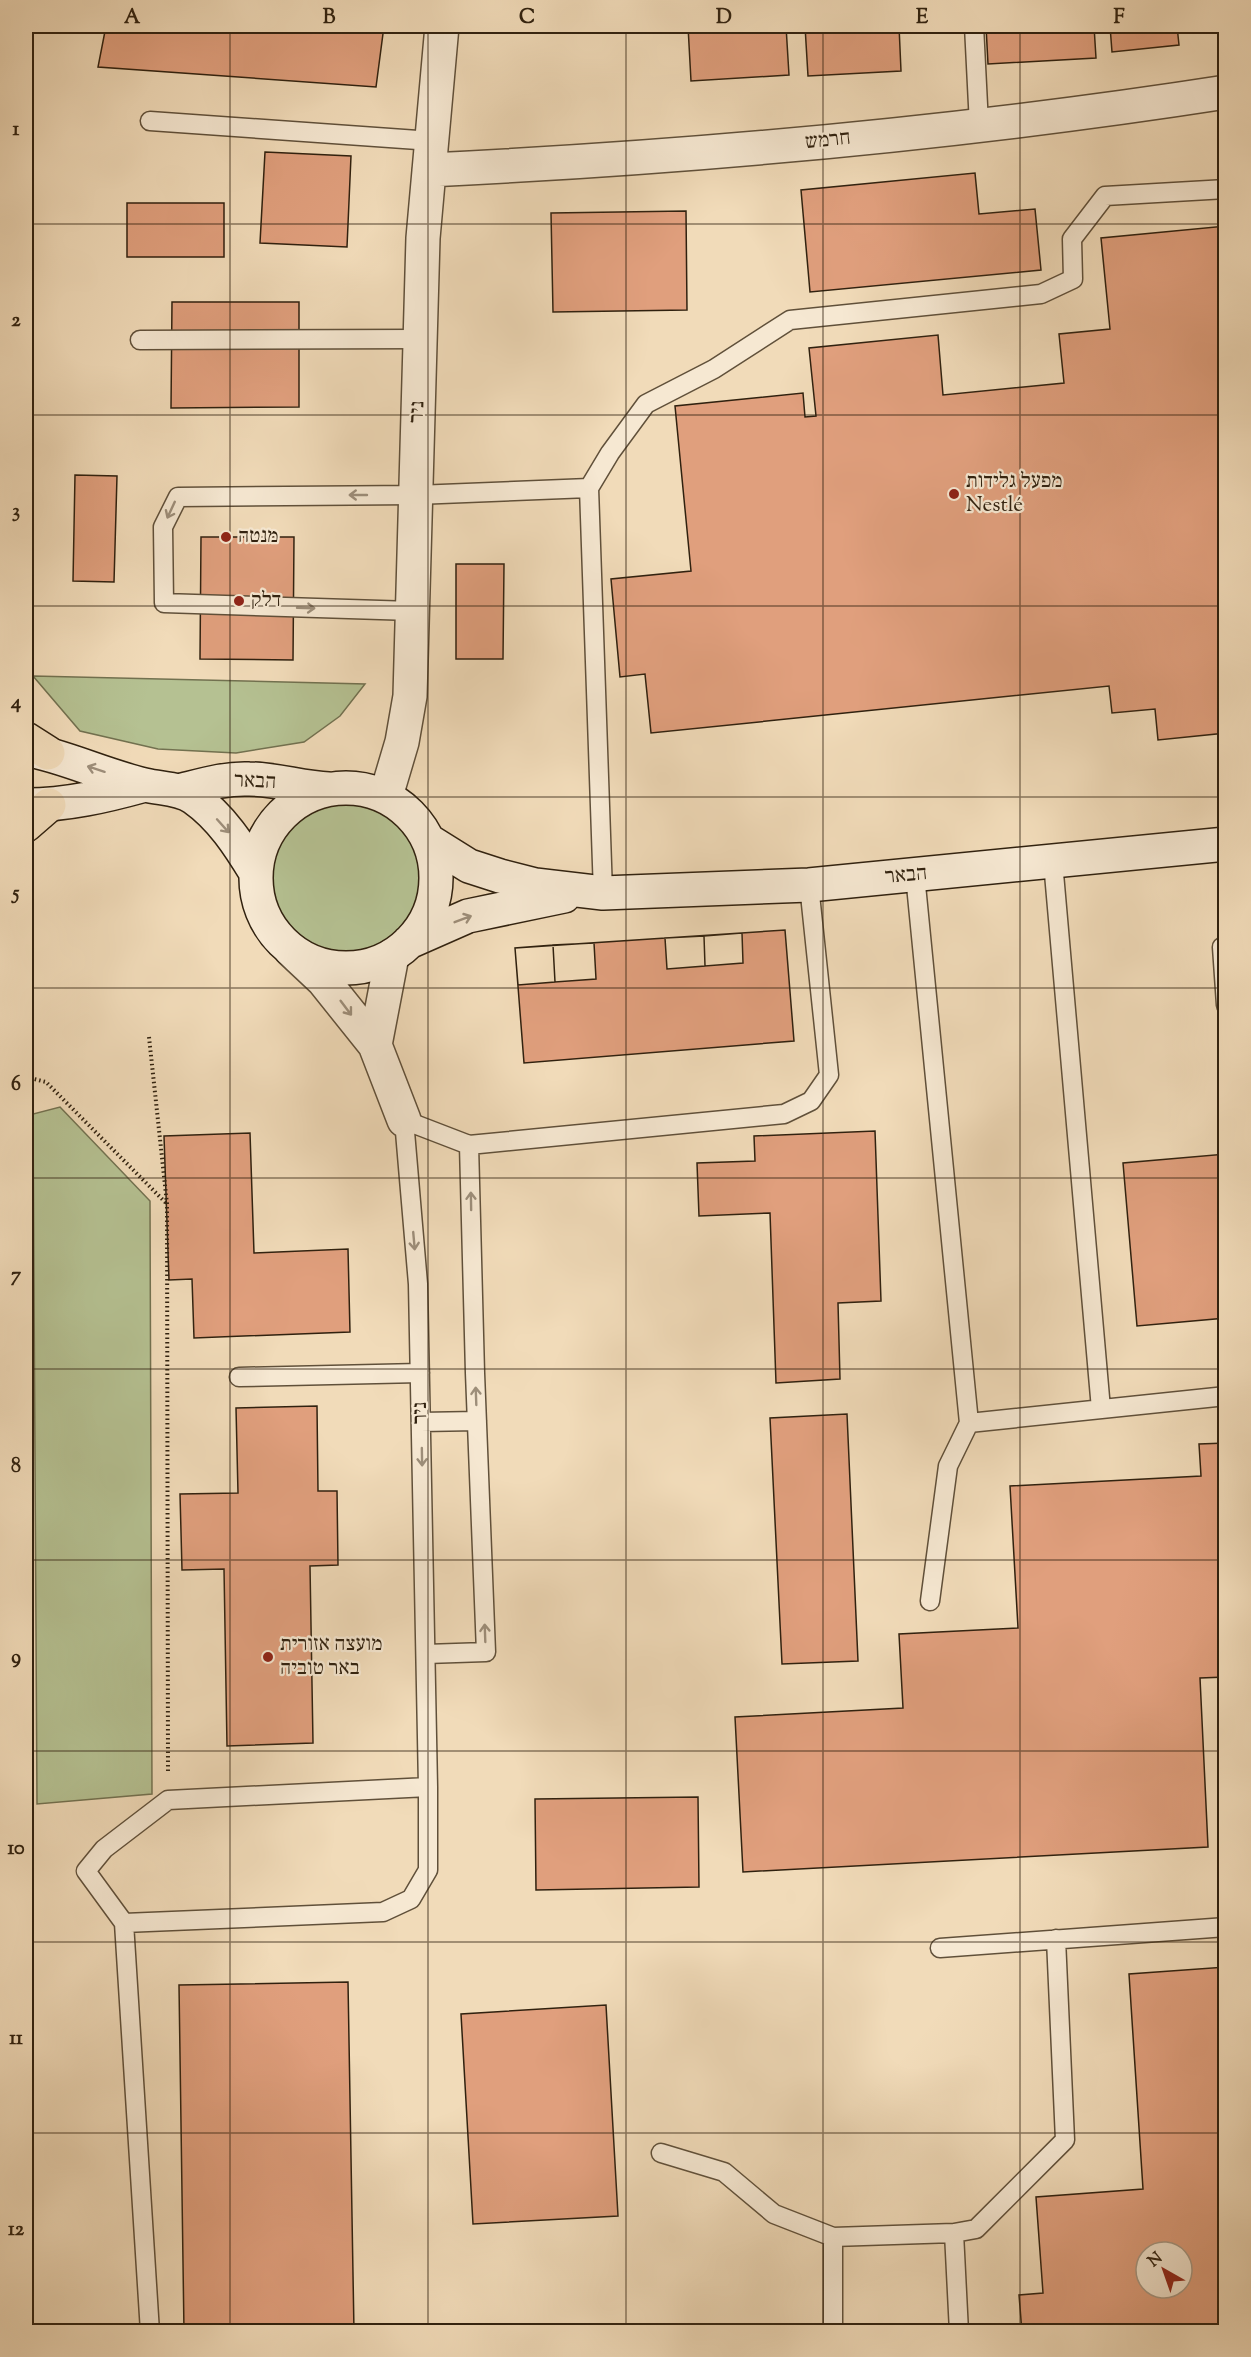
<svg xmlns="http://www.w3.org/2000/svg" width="1251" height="2357" viewBox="0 0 1251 2357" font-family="'Sorts Mill Goudy','Frank Ruhl Libre',serif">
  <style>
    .green { fill: #b5c192; stroke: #727150; stroke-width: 1.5 }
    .building { fill: #e09f7d; stroke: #30210f; stroke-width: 1.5; fill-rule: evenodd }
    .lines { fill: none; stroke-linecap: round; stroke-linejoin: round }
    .lane-casing { stroke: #60503a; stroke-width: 21 }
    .street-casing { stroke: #60503a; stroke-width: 36 }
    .secondary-casing { stroke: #30210f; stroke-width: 36 }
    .highway-casing { stroke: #30210f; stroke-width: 36 }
    .path { stroke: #30210f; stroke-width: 4; stroke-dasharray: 1.5 3; stroke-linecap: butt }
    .lane { stroke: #f6e8d2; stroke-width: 18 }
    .street { stroke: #f6e8d2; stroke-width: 33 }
    .secondary { stroke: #f6e8d2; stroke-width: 33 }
    .highway { stroke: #f1dbb9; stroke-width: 33 }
    .oneway { stroke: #9d8e7a }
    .grid { fill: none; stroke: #30210f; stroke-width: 1.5; stroke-opacity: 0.55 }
    .poi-dot { fill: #8f2418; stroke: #f6e8d2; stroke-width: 2 }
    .labels { text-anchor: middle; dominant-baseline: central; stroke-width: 4.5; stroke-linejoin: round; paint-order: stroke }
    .street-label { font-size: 21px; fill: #30210f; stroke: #f6e8d2 }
    .poi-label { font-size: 21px; fill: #30210f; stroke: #f6e8d2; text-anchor: start }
    .neatline { fill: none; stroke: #30210f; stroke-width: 2 }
    .grid-label { font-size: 20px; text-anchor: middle; font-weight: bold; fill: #30210f }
  </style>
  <rect width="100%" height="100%" fill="#f1dbb9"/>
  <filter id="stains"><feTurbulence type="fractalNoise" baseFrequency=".00333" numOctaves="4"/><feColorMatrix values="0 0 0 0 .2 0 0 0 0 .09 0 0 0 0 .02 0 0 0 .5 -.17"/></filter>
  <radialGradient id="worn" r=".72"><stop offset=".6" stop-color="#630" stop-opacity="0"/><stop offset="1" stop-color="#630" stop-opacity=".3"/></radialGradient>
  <path class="green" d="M33,676L365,684L340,716L304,742L236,753L158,749L80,731Z
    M272 878a74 74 0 1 1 148 0a74 74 0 1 1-148 0Z
    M60,1107L150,1201L152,1794L37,1804L33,1114Z"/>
  <path class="building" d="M106,26H384L376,87L98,67Z
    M688,26H786L789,75L691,81Z
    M805,26H899L901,71L808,76Z
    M986,26H1094L1096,58L988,64Z
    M1110,26H1177L1179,45L1112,52Z
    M265,152L351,156L347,247L260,243Z
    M975,173L979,214L1035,209L1041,270L810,292L801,190Z
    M127,203H224V257H127Z
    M686,211L687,310L553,312L551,213Z
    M1226,226V733L1158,740L1155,709L1112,713L1109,686L651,733L645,674L620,677L611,579L691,571L675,406L803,393L805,417L816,416L809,348L938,335L943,395L1064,383L1059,334L1110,329L1101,238Z
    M172,302H299V407L171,408Z
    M75,475L117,476L114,582L73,581Z
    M201,537H294L293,660L200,659Z
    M456,564H504L503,659H456Z
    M785,930L794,1041L524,1063L515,948Z
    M742,933L743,963L705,966L704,936Z
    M704,936L705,966L667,969L665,938Z
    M594,943L596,979L555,982L553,945Z
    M553,945L555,982L518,985L515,948Z
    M875,1131L881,1301L838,1303L840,1379L776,1383L770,1213L699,1216L697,1163L755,1161L754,1136Z
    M250,1133L254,1253L348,1249L350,1332L194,1338L192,1279L169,1280L164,1136Z
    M1226,1154V1318L1137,1326L1123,1163Z
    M317,1406L318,1491H337L338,1565L310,1566L313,1743L227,1746L224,1569L182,1570L180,1494L238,1493L236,1408Z
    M847,1414L858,1661L782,1664L770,1418Z
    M1226,1443V1677L1200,1678L1208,1847L743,1872L735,1717L903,1708L899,1634L1018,1628L1010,1486L1201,1476L1199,1444Z
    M698,1797L699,1887L536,1890L535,1799Z
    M1226,1967V2332H1022L1019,2295L1043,2293L1036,2197L1143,2189L1129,1974ZM1146,2252H1182V2288H1146Z
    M348,1982L354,2332H184L179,1985Z
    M606,2005L618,2216L473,2224L461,2014Z"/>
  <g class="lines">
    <defs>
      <path id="lane" d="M974,26L979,125
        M150,121L432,141
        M140,340L420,339
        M412,611L164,603L163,527L178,497L416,495L589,488
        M1053,862L1101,1409
        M915,875L969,1423
        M603,893L589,488L610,453L646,404L714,369L790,320L1041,294L1073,279L1072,239L1105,196L1226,189
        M1222,947L1226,1005
        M239,1377L420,1373
        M421,1422L477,1421
        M930,1601L948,1466L969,1423L1226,1396
        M426,1654L486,1652L475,1373L469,1145
        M124,1923L383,1912L411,1899L428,1870V1787L418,1284L404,1120L469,1145L784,1114L811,1101L829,1075L809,885
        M940,1948L1226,1927
        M661,2153L724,2172L774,2214L833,2237L954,2233L976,2229L1065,2140L1056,1939
        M954,2233L959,2332
        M150,2332L124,1923L86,1871L104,1849L168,1800L428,1787
        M833,2332V2237"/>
      <path id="street" d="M429,170C696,157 962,133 1226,92
        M386,796L402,742L410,696L423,238L442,26
        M291,950L323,980L375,1045L404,1120
        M375,1045L392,956"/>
      <path id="secondary" d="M26,749C67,757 105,776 145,785C162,789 180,788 194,798C221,817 239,845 256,873
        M256 878a90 90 0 1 1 180 0a90 90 0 1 1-180 0Z
        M179,791C203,785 225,778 249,779C276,779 302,788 329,789
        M26,805C67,805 105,796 145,785
        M429,841L469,866L500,876L535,885L603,893L809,885L1226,844
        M409,942L468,916L564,896"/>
      <path id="highway" d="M26,739L48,753
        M26,825L49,805"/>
    </defs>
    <use href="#lane" class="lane-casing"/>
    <use href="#street" class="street-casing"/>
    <use href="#secondary" class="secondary-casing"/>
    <use href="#highway" class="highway-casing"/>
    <path class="path" d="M149,1037L167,1204L168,1772
      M26,1077L46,1082L166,1203"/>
    <use href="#lane" class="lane"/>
    <use href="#street" class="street"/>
    <use href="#secondary" class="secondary"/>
    <use href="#highway" class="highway"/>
  </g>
  <defs><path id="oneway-shaft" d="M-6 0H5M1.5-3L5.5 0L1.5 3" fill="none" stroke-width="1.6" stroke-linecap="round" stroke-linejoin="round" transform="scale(1.5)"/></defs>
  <g class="oneway">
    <use href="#oneway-shaft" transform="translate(358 495) rotate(180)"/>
    <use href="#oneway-shaft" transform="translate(171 510) rotate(115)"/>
    <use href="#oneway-shaft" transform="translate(306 608) rotate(2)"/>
    <use href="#oneway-shaft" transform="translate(96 769) rotate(-162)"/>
    <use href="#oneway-shaft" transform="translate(223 826) rotate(48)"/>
    <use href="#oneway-shaft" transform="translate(463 919) rotate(-21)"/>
    <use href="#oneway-shaft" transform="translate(346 1008) rotate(53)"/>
    <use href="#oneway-shaft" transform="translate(471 1201) rotate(-91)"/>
    <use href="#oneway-shaft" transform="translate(414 1241) rotate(85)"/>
    <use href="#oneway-shaft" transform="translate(476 1396) rotate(-92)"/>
    <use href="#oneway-shaft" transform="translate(422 1457) rotate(89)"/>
    <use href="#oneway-shaft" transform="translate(485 1633) rotate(-92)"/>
  </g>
  <path class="grid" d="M230,26V2332M428,26V2332M626,26V2332M823,26V2332M1020,26V2332M26,224H1226M26,415H1226M26,606H1226M26,797H1226M26,988H1226M26,1178H1226M26,1369H1226M26,1560H1226M26,1751H1226M26,1942H1226M26,2133H1226"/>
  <g class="poi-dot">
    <circle cx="954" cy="494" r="6"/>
    <circle cx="226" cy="537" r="6"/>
    <circle cx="239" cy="601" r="6"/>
    <circle cx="268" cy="1657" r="6"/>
  </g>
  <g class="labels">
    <g class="street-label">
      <text transform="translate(828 141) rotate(-6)">חרמש</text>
      <text transform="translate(418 412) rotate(-88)">ניר</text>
      <text transform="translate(255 782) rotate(3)">הבאר</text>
      <text transform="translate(906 876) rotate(-5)">הבאר</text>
      <text transform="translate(421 1413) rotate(-91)">ניר</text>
    </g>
    <g class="poi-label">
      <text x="966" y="482">מפעל גלידות<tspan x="966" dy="24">Nestlé</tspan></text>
      <text x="238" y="537">מנטה</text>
      <text x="251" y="601">דלק</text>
      <text x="280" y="1645">מועצה אזורית<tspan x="280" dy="24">באר טוביה</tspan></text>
    </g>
  </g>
  <rect width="1251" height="2357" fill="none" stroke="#f1dbb9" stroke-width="66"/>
  <g transform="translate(1164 2270) rotate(320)"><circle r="28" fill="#f6e8d2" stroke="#a79884" stroke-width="1.5"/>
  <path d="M0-4.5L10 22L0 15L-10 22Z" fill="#8f2418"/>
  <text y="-9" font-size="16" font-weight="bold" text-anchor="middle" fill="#30210f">N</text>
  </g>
  <rect x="33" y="33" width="1185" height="2291" class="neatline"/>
  <g class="grid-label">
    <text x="132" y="23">A</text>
    <text x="329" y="23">B</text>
    <text x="527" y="23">C</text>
    <text x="724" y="23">D</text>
    <text x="922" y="23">E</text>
    <text x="1119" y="23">F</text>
    <text x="16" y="135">1</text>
    <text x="16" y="326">2</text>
    <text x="16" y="517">3</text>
    <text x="16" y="708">4</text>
    <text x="16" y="899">5</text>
    <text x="16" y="1090">6</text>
    <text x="16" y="1281">7</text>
    <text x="16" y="1472">8</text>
    <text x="16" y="1663">9</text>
    <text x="16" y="1854">10</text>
    <text x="16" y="2044">11</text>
    <text x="16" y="2235">12</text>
  </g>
  <rect width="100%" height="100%" filter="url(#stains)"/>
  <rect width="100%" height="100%" fill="url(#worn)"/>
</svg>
